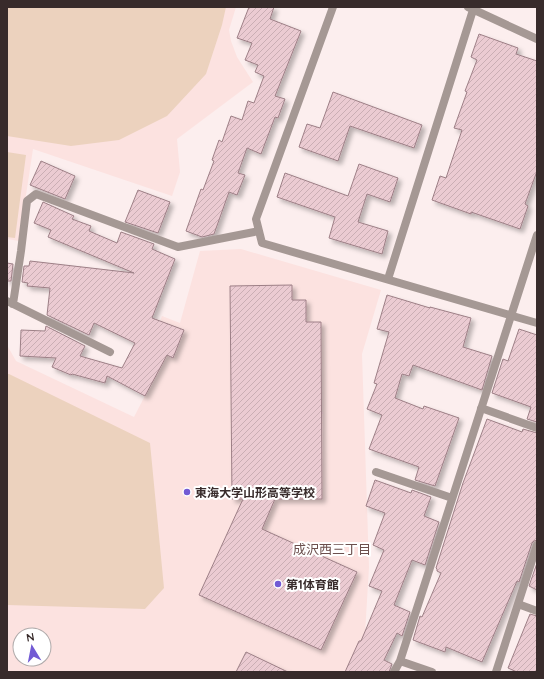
<svg xmlns="http://www.w3.org/2000/svg" width="544" height="679" viewBox="0 0 544 679" font-family="Quicksand,'Noto Sans JP',sans-serif">
  <style>
    .built { fill: #fce2e0; fill-rule: evenodd }
    .pitch { fill: #ecd2be }
    .building { fill: url(#building-hatch); stroke: #9d7f86; filter: url(#shadow) }
    .lines { fill: none; stroke-linecap: round; stroke-linejoin: round }
    .service { stroke: #a59894; stroke-width: 8 }
    .poi-dot { fill: #725ad4; stroke: #fff; stroke-width: 1.5 }
    .labels { text-anchor: middle; dominant-baseline: central; stroke-width: 4; stroke-linejoin: round; paint-order: stroke }
    .poi-label { font-size: 12px; font-weight: bold; fill: #382b2b; stroke: #fff; text-anchor: start }
    .neighbourhood-label { font-size: 13px; fill: #6c504e; stroke: #fff }
  </style>
  <defs>
    <pattern id="building-hatch" width="6" height="6" patternUnits="userSpaceOnUse"><rect width="6" height="6" fill="#ebcbd2"/><path d="M-1 1l2-2M0 6l6-6M5 7l2-2" fill="none" stroke="#caaeb4"/></pattern>
    <filter id="shadow"><feDropShadow dx="3.5" dy="3.5" stdDeviation="2" flood-color="#0004"/></filter>
  </defs>
  <rect width="100%" height="100%" fill="#fceeee"/>
  <path class="built" d="M7,7H236L229,30L231,41L237,57L253,82L177,139L180,172L172,196L33,149L19,241L7,239Z
    M241,249L381,290L362,354L369,567L365,634L347,672H7V345L16,361L134,417L165,357L149,349L162,316L180,323L200,251ZM20,635H44V659H20Z"/>
  <path class="pitch" d="M7,7H226L222,25L206,74L167,116L119,140L71,146L7,136Z
    M7,152L26,155L15,238L7,237Z
    M7,374H9L150,443L164,588L145,609L7,605Z"/>
  <path class="building" d="M249,7H274L270,19L301,31L275,96L285,99L278,118L275,117L261,154L247,148L238,173L245,175L237,195L229,192L214,234L202,237L186,231L201,189L203,190L214,161L212,160L219,140L222,142L231,116L242,120L248,101L254,103L264,76L255,72L258,65L245,60L252,43L237,38Z
    M479,34L518,48L516,54L537,61V171L525,204L528,206L520,229L471,212V214L432,200L440,176L446,178L462,130L454,128L467,92L465,91L477,60L471,57Z
    M333,92L422,125L414,148L350,126L338,161L299,147L307,124L320,128Z
    M41,161L75,176L65,199L30,185Z
    M359,164L398,178L390,202L367,194L358,222L388,231L382,254L329,238L335,217L277,197L285,173L348,196Z
    M138,190L170,202L158,233L125,222Z
    M43,202L74,216L72,219L91,226L89,231L117,243L121,232L154,244L152,249L175,259L152,318L184,330L173,358L167,355L145,396L107,376L105,383L72,374L71,375L52,367L56,358L20,356L21,330L45,331L46,326L85,346L80,356L122,368L135,343L94,323L89,335L47,315L50,288L27,286L28,283L22,282L24,266H29L30,261L134,273L48,237L51,230L34,223Z
    M7,263L13,264L11,281H7Z
    M292,285V300H306V322H321L322,499H275L262,529L357,572L321,650L199,595L243,499H232L230,286Z
    M387,295L430,308V307L471,318L463,347L492,356L482,390L413,365L409,376L402,374L395,398L423,409L424,406L459,418L435,486L415,480L419,467L369,449L382,415L367,409L377,384L374,383L389,332L377,329Z
    M519,329L537,335V422L527,419L531,407L492,393L503,359L508,361Z
    M487,419L522,432L523,429L537,433V540L534,541L532,543L519,582L517,581L482,662L446,647L445,652L413,640L420,616L422,617L441,573L437,571V569L436,568L463,483Z
    M375,480L411,493L412,490L431,497L424,516L439,522L425,565L412,560L394,605L410,612L402,636L397,633L384,660L392,664L389,672H345L359,641H361L382,591L369,586L384,550L373,545L385,513L366,506Z
    M537,563V590L529,586Z
    M530,614L537,616V672H517L508,668Z
    M246,652L288,672H236Z"/>
  <g class="lines">
    <path class="service" d="M333,7L256,219L262,243L537,323
      M468,7L537,39
      M388,279L473,10
      M7,301L110,352
      M13,304L21,251L27,201L36,194L178,247L259,231
      M481,408L537,428
      M376,472L452,498
      M518,604L537,611
      M400,661L432,672
      M394,672L400,661L537,235
      M496,672L537,545"/>
  </g>
  <g class="poi-dot">
    <circle cx="187" cy="492" r="4"/>
    <circle cx="278" cy="584" r="4"/>
  </g>
  <g class="labels">
    <g class="poi-label">
      <text x="195" y="492">東海大学山形高等学校</text>
      <text x="286" y="584">第1体育館</text>
    </g>
    <g class="neighbourhood-label">
      <text x="332" y="549">成沢西三丁目</text>
    </g>
  </g>
  <rect width="544" height="679" fill="none" stroke="#382b2b" stroke-width="16"/>
  <g transform="translate(32 647) rotate(350)"><circle r="19" fill="#ffffff" stroke="#afaaaa"/>
  <path d="M0-3L7 15L0 10L-7 15Z" fill="#725ad4"/>
  <text y="-6" font-size="11" font-weight="bold" text-anchor="middle" fill="#382b2b">N</text>
  </g>
</svg>
